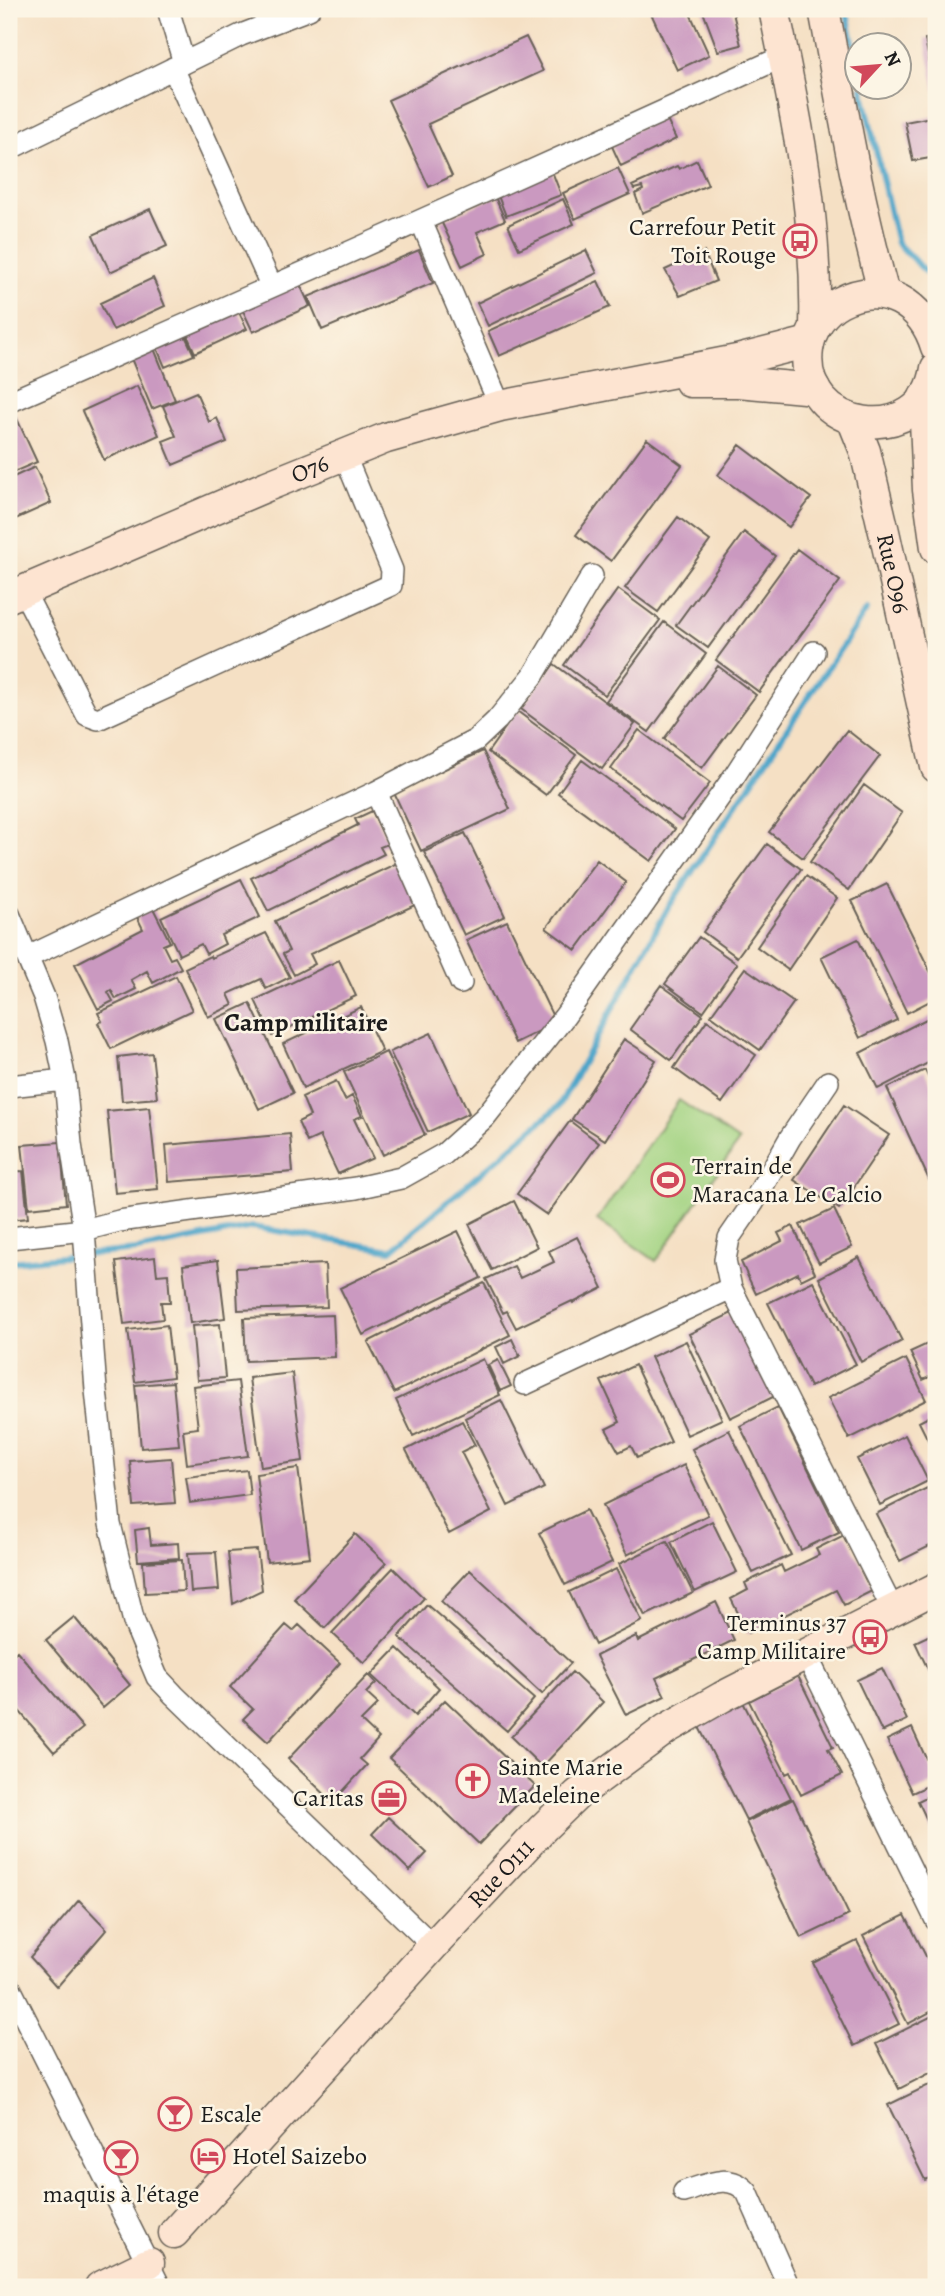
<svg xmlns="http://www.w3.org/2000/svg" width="945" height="2296" viewBox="0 0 945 2296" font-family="Alegreya,serif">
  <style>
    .green { fill: #a3d382; stroke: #60784f; stroke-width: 2 }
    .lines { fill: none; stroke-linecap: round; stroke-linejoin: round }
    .stream { stroke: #4ba4c9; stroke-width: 6 }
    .building { fill: #ca99c0 }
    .street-casing { stroke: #686157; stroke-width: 24 }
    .secondary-casing { stroke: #686157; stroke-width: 33 }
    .street { stroke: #fff; stroke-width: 21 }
    .secondary { stroke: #fde4d1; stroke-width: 30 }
    .labels { text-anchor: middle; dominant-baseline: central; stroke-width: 5; stroke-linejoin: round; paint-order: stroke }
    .poi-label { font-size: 24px; fill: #1c1c1c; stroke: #fcf5e5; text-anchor: start }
    .street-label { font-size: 24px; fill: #1c1c1c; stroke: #fcf5e5 }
    .neighbourhood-label { font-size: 26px; font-weight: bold; fill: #1c1c1c; stroke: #fcf5e5 }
  </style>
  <rect width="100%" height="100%" fill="#fcf5e5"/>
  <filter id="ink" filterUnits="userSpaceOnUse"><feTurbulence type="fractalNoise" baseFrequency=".0143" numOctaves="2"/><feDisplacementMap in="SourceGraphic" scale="14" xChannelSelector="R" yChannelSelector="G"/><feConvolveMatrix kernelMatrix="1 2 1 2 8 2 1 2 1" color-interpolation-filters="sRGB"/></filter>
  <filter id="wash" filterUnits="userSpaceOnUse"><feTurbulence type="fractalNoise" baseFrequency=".00686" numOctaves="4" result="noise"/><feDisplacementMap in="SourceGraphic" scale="28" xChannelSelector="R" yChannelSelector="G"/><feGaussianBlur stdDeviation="1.57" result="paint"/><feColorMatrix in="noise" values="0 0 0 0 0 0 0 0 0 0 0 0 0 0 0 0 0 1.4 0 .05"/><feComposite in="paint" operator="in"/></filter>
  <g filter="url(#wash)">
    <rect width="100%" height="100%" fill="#f5e0c4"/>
    <path class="green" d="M679,1100L739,1141L656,1261L597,1220Z"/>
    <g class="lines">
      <path class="stream" d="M846,9L858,65
        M862,88L897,243L934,280
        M9,1262L137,1250L253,1227L391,1250L559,1106L668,908L867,609"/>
    </g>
    <g id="blocks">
      <path class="building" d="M649,9H688L709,55L677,70Z
        M702,9H732L741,45L718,51Z
        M526,37L543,71L428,124L452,176L429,187L388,100Z
        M936,37V91H935L925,39Z
        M665,116L676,139L621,166L610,142Z
        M936,116V157L913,161L905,122Z
        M697,160L708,185L642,213L635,194L643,190L642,187L634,189L632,186L677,166L679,169Z
        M550,166L561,195L506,216L495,188Z
        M618,168L630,194L575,219L563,193Z
        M495,197L505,220L477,232L487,254L462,266L441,221Z
        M563,199L574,224L519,249L508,225Z
        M150,209L167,246L110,272L93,235Z
        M419,250L433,283L322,330L308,297Z
        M586,250L597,273L488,326L477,303Z
        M704,252L716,281L680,296L665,270Z
        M296,276L310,306L253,332L239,302Z
        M153,278L165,306L113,330L100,303Z
        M598,281L610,307L499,356L488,331Z
        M235,304L247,329L195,353L184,328Z
        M182,329L194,355L165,367L154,341Z
        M153,346L175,400L152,409L130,356Z
        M137,386L159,435L104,460L82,411Z
        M196,392L209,422L217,418L227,442L173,465L163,441L176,436L163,406Z
        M12,408L37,462L9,474V409Z
        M647,439L682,465L611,561L576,535Z
        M740,445L811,498L789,527L718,475Z
        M35,467L51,503L9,522V479Z
        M678,517L710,541L658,612L625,588Z
        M744,532L775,556L708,648L676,625Z
        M797,549L840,581L759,692L716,660Z
        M618,589L660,620L605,695L564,665Z
        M664,622L706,654L649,732L606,701Z
        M554,664L635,724L602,769L521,709Z
        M718,666L756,695L702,768L664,739Z
        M517,711L576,755L546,795L488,752Z
        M639,730L710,783L681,821L611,769Z
        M847,730L880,756L803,858L769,832Z
        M483,751L510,809L421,851L394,793Z
        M582,760L675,829L651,861L558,793Z
        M864,785L902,813L849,890L810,862Z
        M372,811L388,844L380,847L384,854L268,911L251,878L358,825L355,819Z
        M465,833L505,916L464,935L424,852Z
        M767,844L801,869L737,957L703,932Z
        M597,860L626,882L576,950L546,928Z
        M397,863L417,904L310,954L315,964L294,975L283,954L289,951L275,921Z
        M806,876L837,898L788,970L757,947Z
        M241,879L260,917L221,935L225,944L206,954L201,944L179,955L161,917Z
        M887,884L936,983V998L907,1013L852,901Z
        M153,908L170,942L163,945L170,959L175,957L181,968L153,983L147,971L131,980L136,989L116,999L111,990L108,992L113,1001L98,1009L75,964L143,929L137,917Z
        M507,921L556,1023L515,1043L466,940Z
        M266,933L290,977L266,989L261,979L228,994L233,1005L208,1017L185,968L210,956L211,958Z
        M699,937L737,964L703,1012L665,984Z
        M858,939L897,1020L860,1038L821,957Z
        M339,960L356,996L272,1036L255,1000Z
        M745,968L794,1002L760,1050L711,1015Z
        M176,976L192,1010L111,1049L98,1023L102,1021L98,1013Z
        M661,985L703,1015L671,1060L630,1029Z
        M250,1003L293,1093L259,1109L216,1019Z
        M361,1007L382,1051L303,1088L283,1044Z
        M936,1014V1059L878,1089L860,1053Z
        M707,1020L756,1055L722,1103L674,1068Z
        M431,1033L469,1113L428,1132L390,1052Z
        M624,1039L656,1060L605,1140L572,1119Z
        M386,1052L425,1135L383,1155L344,1072Z
        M152,1053L157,1098L122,1101L118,1057Z
        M925,1070L936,1094V1195L887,1088Z
        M336,1081L345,1100L352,1096L362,1116L354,1119L373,1158L338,1174L320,1136L307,1142L298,1122L310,1116L302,1097Z
        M844,1105L889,1135L839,1209L794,1180Z
        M149,1107L158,1189L115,1193L107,1111Z
        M570,1121L599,1143L547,1215L517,1194Z
        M290,1134L293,1172L169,1182L166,1145Z
        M60,1142L66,1204L29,1208L22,1145Z
        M23,1171L28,1218L9,1220V1172Z
        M514,1201L537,1247L492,1270L469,1224Z
        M834,1209L852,1247L819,1263L800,1225Z
        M793,1226L815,1273L801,1280L798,1273L756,1294L741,1262L782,1241L778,1233Z
        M458,1231L481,1278L363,1335L340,1288Z
        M577,1237L603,1288L573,1303L572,1301L516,1328L507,1311L503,1313L486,1279L514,1266L520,1278L554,1262L549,1251Z
        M155,1257L157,1275L168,1274L170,1302H161L163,1319L124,1324L116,1262Z
        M859,1257L902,1341L861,1362L819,1278Z
        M218,1260L225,1318L190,1323L183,1265Z
        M325,1264L327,1307L238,1310L236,1268Z
        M813,1281L856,1364L810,1387L768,1303Z
        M484,1283L510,1335L394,1393L368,1342Z
        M734,1312L775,1396L730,1418L689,1334Z
        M333,1315L335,1357L246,1361L244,1318Z
        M220,1324L225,1378L197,1380L192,1326Z
        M167,1325L173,1377L135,1382L128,1330Z
        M512,1339L520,1356L504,1364L496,1347Z
        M936,1340V1374L923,1380L910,1352Z
        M686,1341L722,1419L687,1435L651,1357Z
        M483,1359L500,1395L413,1436L396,1400Z
        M906,1359L926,1400L849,1439L828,1398Z
        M498,1360L511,1386L500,1391L488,1365Z
        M635,1365L671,1442L637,1458L631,1446L619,1452L606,1429L620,1422L601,1381Z
        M292,1373L303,1461L261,1467L249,1378Z
        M238,1381L248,1456L187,1464L183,1430L198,1428L193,1386Z
        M173,1382L179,1445L141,1448L135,1385Z
        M501,1400L544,1488L508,1506L465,1418Z
        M778,1407L839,1532L801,1550L740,1426Z
        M936,1413V1456L919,1422Z
        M462,1421L475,1445L461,1452L491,1512L449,1534L406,1450Z
        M729,1430L791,1555L753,1573L692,1449Z
        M905,1435L928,1481L880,1505L857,1459Z
        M171,1458L175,1503L134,1506L130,1461Z
        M684,1465L708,1515L627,1555L603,1505Z
        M298,1468L310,1557L267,1562L256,1474Z
        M247,1470L250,1495L190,1503L186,1477Z
        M927,1488L936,1505V1543L900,1561L876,1514Z
        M586,1510L612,1562L565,1585L539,1533Z
        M712,1521L737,1572L695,1592L671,1542Z
        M149,1528L151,1545L178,1543L179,1558L138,1561L135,1530Z
        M355,1534L386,1563L325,1628L294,1599Z
        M846,1534L874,1590L844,1605L836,1590L748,1633L731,1599L748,1590L745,1583L781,1565L784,1572L819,1555L816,1549Z
        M667,1541L693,1593L645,1616L619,1564Z
        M257,1550L262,1590L233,1604L228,1552Z
        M216,1552L219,1590L191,1592L188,1553Z
        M182,1560L184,1591L145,1593L143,1562Z
        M393,1568L424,1598L364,1663L332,1633Z
        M616,1569L642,1621L595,1645L569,1592Z
        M470,1570L571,1663L542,1694L441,1601Z
        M716,1602L734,1640L656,1678L665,1696L626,1715L596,1656L636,1636L638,1641Z
        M427,1605L534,1699L507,1731L399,1637Z
        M74,1617L130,1685L103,1708L46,1640Z
        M286,1625L293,1631L299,1625L340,1663L268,1742L243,1719L253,1709L230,1687Z
        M936,1632V1676L932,1678L915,1642Z
        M397,1648L439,1688L415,1716L371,1675Z
        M17,1651L83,1728L54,1752L9,1699V1658Z
        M882,1668L907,1720L882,1732L857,1680Z
        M572,1672L603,1702L542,1767L511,1737Z
        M368,1675L376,1683L366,1693L378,1704L361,1721L379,1738L360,1759L367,1765L333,1802L288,1759Z
        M798,1676L833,1747L828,1749L842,1775L801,1795L790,1772L786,1774L749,1701Z
        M445,1700L535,1786L479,1844L389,1758Z
        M743,1702L791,1798L746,1820L698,1725Z
        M912,1728L936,1780V1782L912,1793L887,1740Z
        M936,1792V1839L918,1801Z
        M793,1799L849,1915L801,1938L746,1822Z
        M388,1817L427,1853L410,1871L372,1834Z
        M79,1900L107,1929L57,1987L30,1957Z
        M905,1915L936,1976V2009L908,2024L863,1936Z
        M857,1941L899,2024L854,2046L813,1963Z
        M936,2014V2070L899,2089L876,2044Z
        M931,2084L936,2095V2175L925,2180L888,2105Z"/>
    </g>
  </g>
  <g filter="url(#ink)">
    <use href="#blocks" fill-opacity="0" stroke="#686157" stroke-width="2"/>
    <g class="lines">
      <defs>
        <path id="street" d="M168,9L184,63
          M173,68L271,285
          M9,149L241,35L309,9
          M421,221L500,406
          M9,402C268,289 527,174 784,56
          M23,590L87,715L98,719L391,585L392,570L344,454
          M376,792L461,983
          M9,914L44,997L57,1041L65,1080L71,1144L84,1230L96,1390L110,1524L134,1622L157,1677L174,1695L433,1946
          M28,957L376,792L476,740L497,720L533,676L592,576
          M9,1086L65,1080
          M9,1238L84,1230L119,1221L356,1188L401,1178L444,1154L485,1117L565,1016L733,778L814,652
          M731,1288L725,1260L729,1238L753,1203L790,1138L828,1082
          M525,1384L731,1288L893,1610
          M806,1654L936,1920
          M9,1986L160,2287
          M684,2192C706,2185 729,2172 747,2192L789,2287"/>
        <g id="secondary">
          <path d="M774,9C796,115 818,218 815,327"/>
          <path d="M824,9C842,105 858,200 884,294"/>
          <path d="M936,347C923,304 883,279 840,302C823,311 811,329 808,349C797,433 924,452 936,368"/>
          <path d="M690,382H738L815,389"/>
          <path d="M924,397L928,490L936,548"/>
          <path id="s1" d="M853,421L865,451L885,536L936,767"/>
          <path id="s2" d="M9,597L267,486L386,438L500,406L737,360L809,342"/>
          <path id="s3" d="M174,2233L433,1946L543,1828L578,1794L666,1729L722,1697L936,1588"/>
          <path d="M100,2287L149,2263"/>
        </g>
      </defs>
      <use href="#street" class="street-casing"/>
      <use href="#secondary" class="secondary-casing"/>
      <use href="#street" class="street"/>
      <use href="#secondary" class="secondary"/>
    </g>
  </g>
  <defs>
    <symbol id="bus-ring" viewBox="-11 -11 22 22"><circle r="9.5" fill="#fcf5e5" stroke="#d1495b" stroke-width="1.5"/><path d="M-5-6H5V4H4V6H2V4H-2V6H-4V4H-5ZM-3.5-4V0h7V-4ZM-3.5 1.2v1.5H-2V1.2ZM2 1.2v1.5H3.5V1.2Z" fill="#d1495b"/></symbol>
    <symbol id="stadium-ring" viewBox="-11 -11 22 22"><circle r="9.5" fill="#fcf5e5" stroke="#d1495b" stroke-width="1.5"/><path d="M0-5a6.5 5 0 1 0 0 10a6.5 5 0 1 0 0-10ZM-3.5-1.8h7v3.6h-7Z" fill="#d1495b"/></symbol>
    <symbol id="church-ring" viewBox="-11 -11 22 22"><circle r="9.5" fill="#fcf5e5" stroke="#d1495b" stroke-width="1.5"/><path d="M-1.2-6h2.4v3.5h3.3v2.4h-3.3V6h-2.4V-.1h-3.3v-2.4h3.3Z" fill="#d1495b"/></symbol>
    <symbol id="office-ring" viewBox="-11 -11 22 22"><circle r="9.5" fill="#fcf5e5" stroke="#d1495b" stroke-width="1.5"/><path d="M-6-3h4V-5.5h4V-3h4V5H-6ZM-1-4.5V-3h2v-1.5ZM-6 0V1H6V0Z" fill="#d1495b"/></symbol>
    <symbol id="bar-ring" viewBox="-11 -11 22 22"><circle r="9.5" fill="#fcf5e5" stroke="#d1495b" stroke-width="1.5"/><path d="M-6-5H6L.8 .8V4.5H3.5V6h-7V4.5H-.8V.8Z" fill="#d1495b"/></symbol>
    <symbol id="hotel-ring" viewBox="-11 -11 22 22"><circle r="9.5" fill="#fcf5e5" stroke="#d1495b" stroke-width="1.5"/><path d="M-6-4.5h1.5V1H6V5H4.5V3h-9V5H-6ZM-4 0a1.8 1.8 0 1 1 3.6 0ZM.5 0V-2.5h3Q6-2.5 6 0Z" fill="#d1495b"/></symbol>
  </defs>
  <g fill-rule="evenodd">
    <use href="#bus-ring" x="781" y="222" width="38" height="38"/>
    <use href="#stadium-ring" x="649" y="1161" width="38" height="38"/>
    <use href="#bus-ring" x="851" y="1618" width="38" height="38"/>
    <use href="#church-ring" x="454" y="1762" width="38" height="38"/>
    <use href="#office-ring" x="370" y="1779" width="38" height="38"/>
    <use href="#bar-ring" x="156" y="2095" width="38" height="38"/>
    <use href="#hotel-ring" x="189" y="2137" width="38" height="38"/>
    <use href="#bar-ring" x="102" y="2139" width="38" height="38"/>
  </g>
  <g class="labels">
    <g class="poi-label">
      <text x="776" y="227" text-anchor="end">Carrefour Petit<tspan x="776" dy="28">Toit Rouge</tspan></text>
      <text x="692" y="1166">Terrain de<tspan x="692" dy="28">Maracana Le Calcio</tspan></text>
      <text x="846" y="1623" text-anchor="end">Terminus 37<tspan x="846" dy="28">Camp Militaire</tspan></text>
      <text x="498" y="1767">Sainte Marie<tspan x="498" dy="28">Madeleine</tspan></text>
      <text x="364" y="1798" text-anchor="end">Caritas</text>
      <text x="200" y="2114">Escale</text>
      <text x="232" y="2156">Hotel Saizebo</text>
      <text x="121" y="2194" text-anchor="middle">maquis à l'étage</text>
    </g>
    <g class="street-label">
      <text stroke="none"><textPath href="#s2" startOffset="327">O76</textPath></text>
      <text stroke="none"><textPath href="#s1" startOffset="158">Rue O96</textPath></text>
      <text stroke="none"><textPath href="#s3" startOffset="486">Rue O111</textPath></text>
    </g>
    <g class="neighbourhood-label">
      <text x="306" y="1022">Camp militaire</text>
    </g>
  </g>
  <rect width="945" height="2296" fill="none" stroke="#fcf5e5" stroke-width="35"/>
  <g transform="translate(878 66) rotate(64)"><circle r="33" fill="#fcf5e5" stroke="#a29e95" stroke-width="2"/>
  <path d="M0-5L12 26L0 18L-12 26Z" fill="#d1495b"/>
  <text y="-10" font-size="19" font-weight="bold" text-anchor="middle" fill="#1c1c1c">N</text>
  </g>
</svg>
